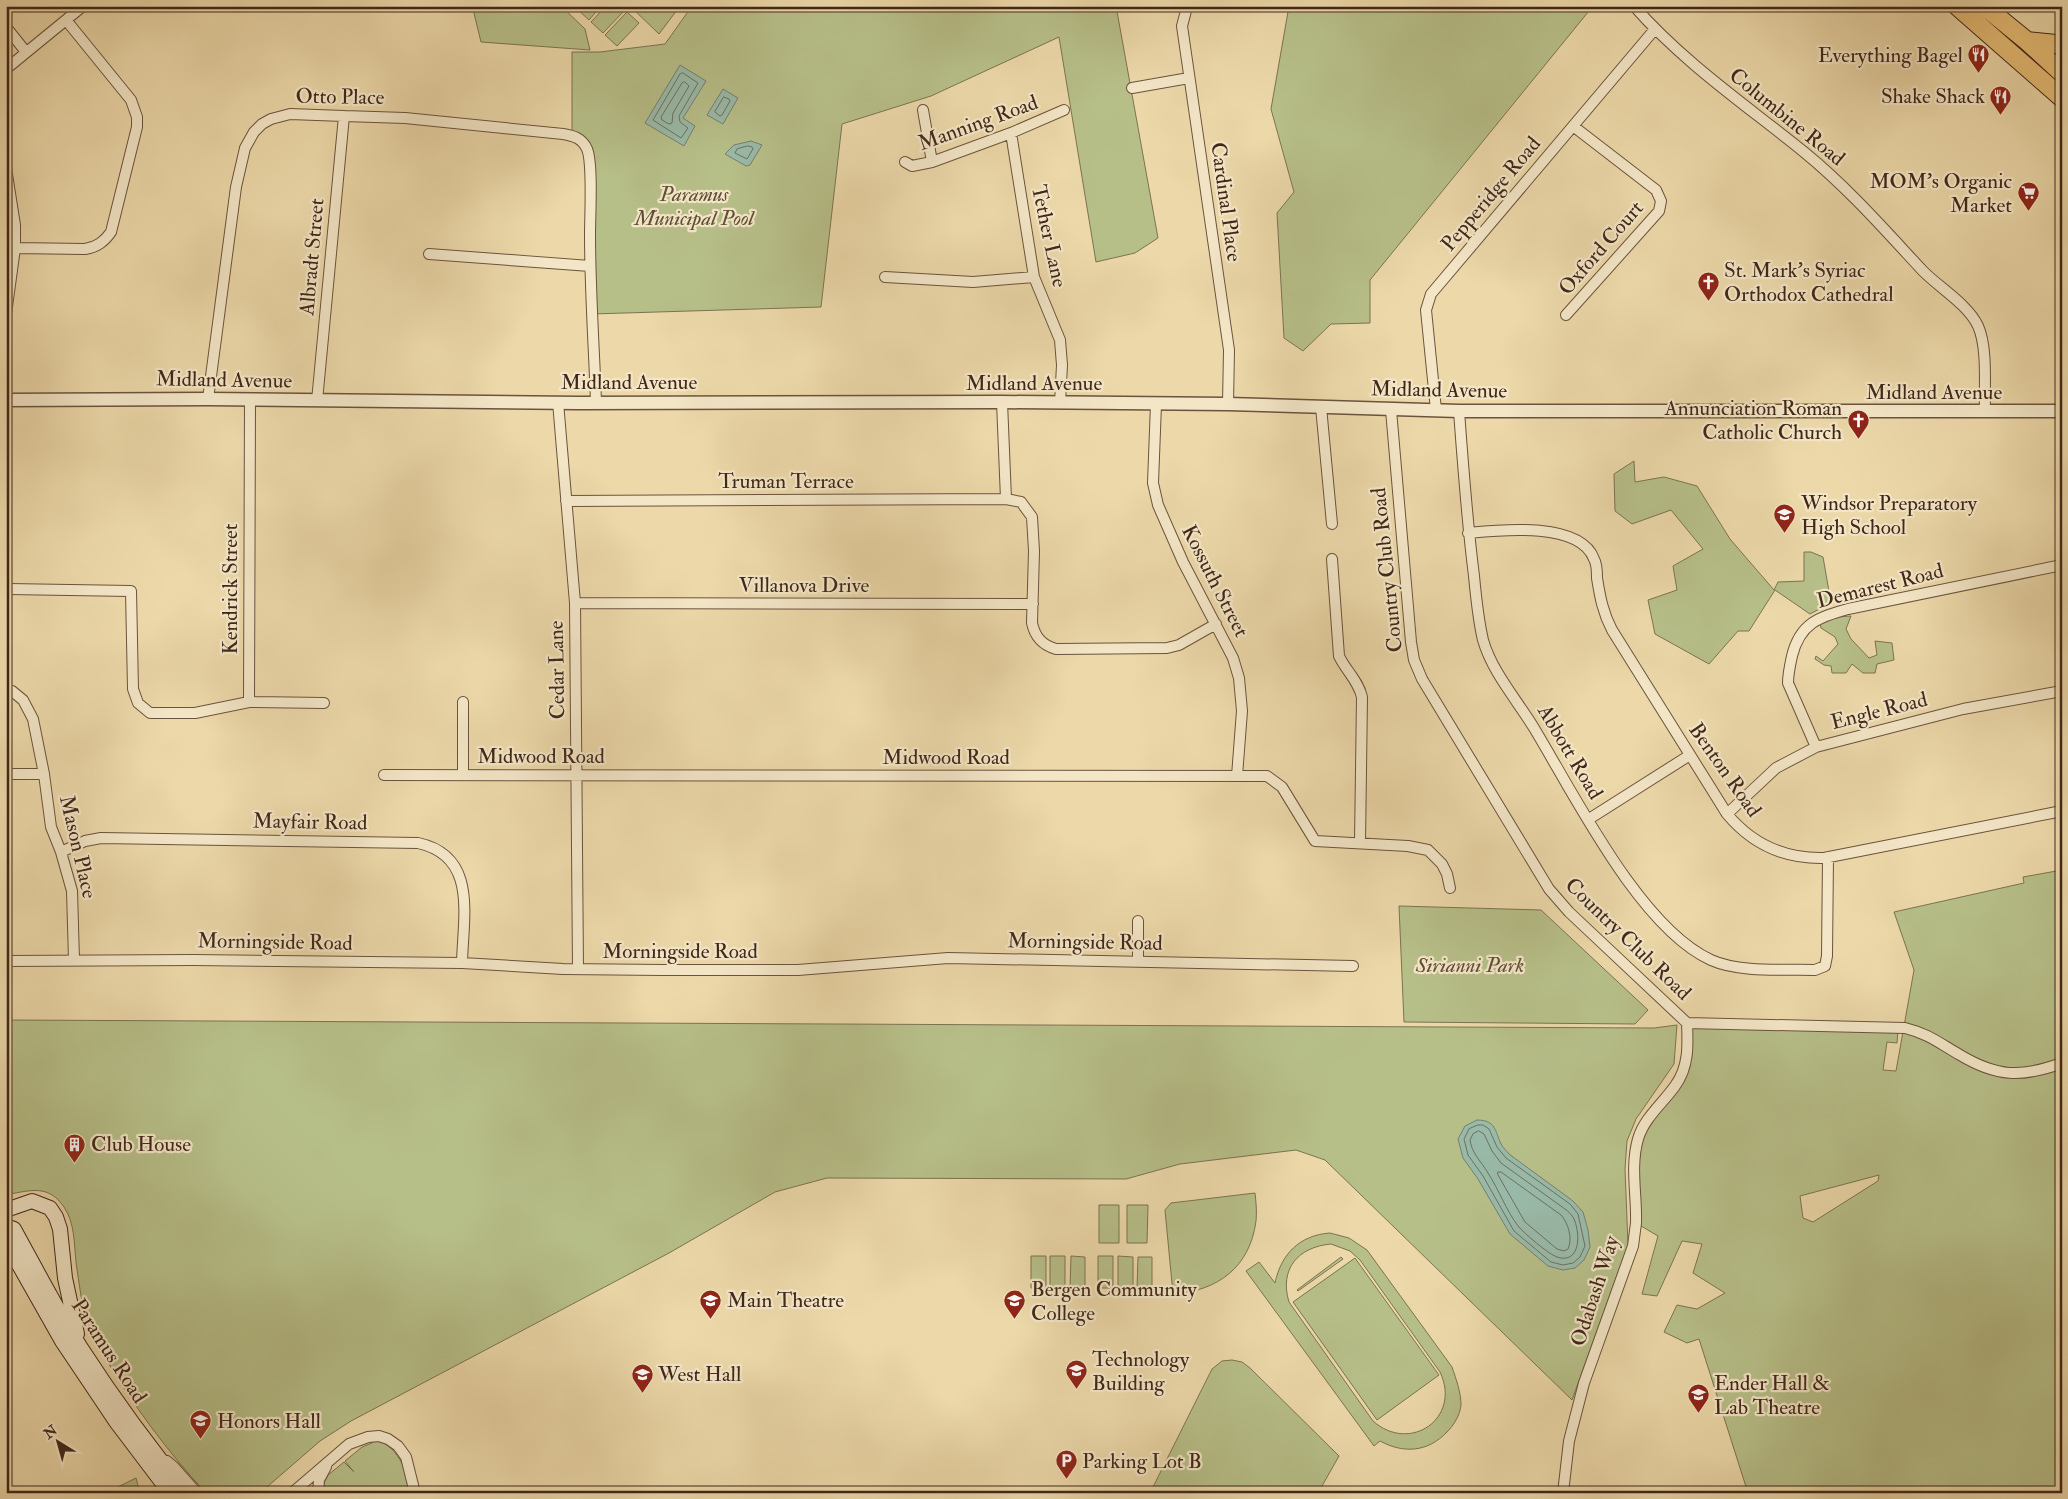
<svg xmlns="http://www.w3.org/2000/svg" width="2068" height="1499" viewBox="0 0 2068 1499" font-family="'IM FELL Double Pica',serif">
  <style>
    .green { fill: #b7bf89; stroke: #7c7351; fill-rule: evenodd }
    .water { fill: #99baa9; stroke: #757f6f }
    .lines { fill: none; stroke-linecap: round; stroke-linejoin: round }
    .shore { stroke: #6c7061; stroke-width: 1 }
    .minor-casing { stroke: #6b533d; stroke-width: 12 }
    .tertiary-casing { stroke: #6b533d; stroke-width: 15 }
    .secondary-casing { stroke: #402719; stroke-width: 16 }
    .trunk-casing { stroke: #402719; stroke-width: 20 }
    .minor { stroke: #f3e6c7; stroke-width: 10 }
    .tertiary { stroke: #f3e6c7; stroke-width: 12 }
    .secondary { stroke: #f3e6c7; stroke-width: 14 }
    .trunk { stroke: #e6bc74; stroke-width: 18 }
    .labels { text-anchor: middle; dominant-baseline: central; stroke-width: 4.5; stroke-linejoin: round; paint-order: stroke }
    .poi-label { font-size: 21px; fill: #402719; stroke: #f3e6c7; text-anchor: start }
    .street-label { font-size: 21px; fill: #402719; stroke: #f3e6c7 }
    .park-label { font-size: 21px; font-style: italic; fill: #5e4d35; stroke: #f3e6c7 }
  </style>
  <rect width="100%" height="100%" fill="#ecd8a9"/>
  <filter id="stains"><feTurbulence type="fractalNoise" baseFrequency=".004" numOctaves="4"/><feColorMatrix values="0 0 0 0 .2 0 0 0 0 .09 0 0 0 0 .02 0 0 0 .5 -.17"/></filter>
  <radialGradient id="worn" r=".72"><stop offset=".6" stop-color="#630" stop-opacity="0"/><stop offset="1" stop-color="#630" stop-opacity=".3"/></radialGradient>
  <path class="green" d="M464,6H561L585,29L590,50L481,42L473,9Z
    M579,6H601L589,20L577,9Z
    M606,6H621L625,10L603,33L591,22Z
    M630,6H680L659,34Z
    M692,6H1116L1158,238L1135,253L1096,262L1059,37L931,96L842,124L821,307L592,314L588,151L572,135V52H600L665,44Z
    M1289,6H1593L1370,280V323L1331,324L1303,351L1284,338L1277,213L1294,192L1271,109Z
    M627,12L639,23L617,46L605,35Z
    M1634,461L1635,482L1664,477L1697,486L1730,539L1774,590L1778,582L1804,581V552H1811L1823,557L1831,603L1810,614L1775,590L1749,631H1738L1709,664L1655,634L1648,600L1677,590L1673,566L1703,549L1671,510L1632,524L1615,511L1614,474Z
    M1851,616L1846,629L1851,639L1869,658L1877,655L1875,641L1892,643L1894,660L1877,664L1875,673H1863L1852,664L1846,673H1832L1831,666L1824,665L1815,659L1816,656L1823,661L1838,644L1835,637L1821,628L1820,621L1837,617Z
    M2062,870V1493H1748L1699,1339L1687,1343L1664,1332L1677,1305L1697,1309L1725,1293L1693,1273L1702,1244L1682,1241L1657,1296L1642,1294L1658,1236L1636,1223L1638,1137L1684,1070L1687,1023L1898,1029L1897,1043L1887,1042L1883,1070L1896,1071L1914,970L1894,912L2024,883L2023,877ZM1879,1175L1878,1181L1813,1222L1803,1218L1800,1196Z
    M1399,906L1541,910L1648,1010L1635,1024L1404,1022Z
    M6,1020L1654,1028L1677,1025L1674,1064L1636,1119L1627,1141L1625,1169L1628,1245L1572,1400L1325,1160L1296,1150L1180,1164L1126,1179L827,1178L775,1192L669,1253L351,1421L320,1441L260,1493H206C167,1451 133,1405 104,1356C98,1347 90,1336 87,1326C82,1305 79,1284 76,1262C74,1244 75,1223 64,1207C49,1185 32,1190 10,1194L6,1187Z
    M1255,1193C1256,1202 1257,1212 1256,1221C1250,1267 1218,1291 1173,1294L1165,1210L1171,1203Z
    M1099,1205H1119V1243H1099Z
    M1127,1205H1148L1147,1243H1127Z
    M1330,1233L1349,1238L1367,1250L1452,1367C1456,1379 1461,1392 1461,1405C1460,1415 1454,1425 1447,1432C1428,1452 1404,1454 1380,1441L1374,1446L1246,1271L1259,1262L1275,1283C1281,1254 1300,1235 1330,1233ZM1331,1244L1350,1251L1360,1260L1440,1372C1462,1418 1410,1454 1373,1421L1289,1302C1279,1269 1298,1247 1331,1244Z
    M1031,1256H1046V1288H1031Z
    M1050,1256H1065V1288H1050Z
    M1071,1256L1085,1257V1288H1070Z
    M1098,1256H1113V1288H1098Z
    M1118,1256L1133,1257V1288H1118Z
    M1138,1257H1152V1288H1137Z
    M1341,1257L1343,1259L1298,1291L1297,1290Z
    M1355,1258L1439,1375L1377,1420L1293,1302Z
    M1232,1360L1242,1362L1250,1368L1339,1456L1318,1493H1160L1153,1487L1212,1369L1222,1361Z
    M372,1440C396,1441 409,1472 409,1493H319L328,1475L344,1462L354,1472L345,1461L362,1447L372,1443Z
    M136,1478L140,1493H106Z
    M6,1485L7,1490L75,1493H6Z"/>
  <path class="water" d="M680,65L706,81L683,118L695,126L684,146L645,123Z
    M723,89L738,98L723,124L707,115Z
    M751,141L762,145L750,165L746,166L725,154L734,145Z
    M1477,1120C1496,1120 1495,1131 1501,1144C1503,1148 1507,1151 1509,1154L1573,1201L1583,1212L1588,1230L1590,1247L1584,1260L1575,1268L1563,1270L1548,1266L1510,1234L1478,1179L1463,1158L1458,1139L1465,1126Z"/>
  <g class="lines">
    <path class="shore" d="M683,73L698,83L679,116L680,122L688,128L681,138L653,120L680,74Z
      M685,82L689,86L673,113L672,123L669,124L662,120L661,117L682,83Z
      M724,97L729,99L730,101L722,115L720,116L715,112Z
      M748,146L752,147L753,149L747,159L735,153L737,149Z
      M1478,1125H1483L1489,1129L1497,1147L1506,1158L1570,1204L1578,1214L1585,1246L1580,1257L1573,1263L1563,1265L1551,1262L1514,1231L1483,1176L1468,1155L1464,1139L1469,1129Z
      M1479,1131L1484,1134L1492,1151L1501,1163L1565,1209C1568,1211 1571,1214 1573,1217C1581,1232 1581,1265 1557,1257C1548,1254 1524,1233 1518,1226C1506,1210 1499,1190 1488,1173C1481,1161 1472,1154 1470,1140L1473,1134Z
      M1498,1172H1501L1561,1215C1568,1223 1573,1238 1568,1249L1564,1251L1557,1249L1525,1222L1498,1175Z"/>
    <defs>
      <path id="minor" d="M1634,6C1684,63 1746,105 1804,152C1847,187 1884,229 1922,270C1938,287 1968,304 1978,326C1988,348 1984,387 1985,412
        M1187,7L1182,26L1229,350L1228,404
        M6,27L26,52
        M6,69L83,6
        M1132,88L1189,78
        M923,110L932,162
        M1011,133L1034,277L1060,340L1062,365L1060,403
        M905,162L912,166L932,162L1011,133L1064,110
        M6,168L15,225V248L6,314
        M15,248L85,249C97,247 104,242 111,232L137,127V117L131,100L66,20
        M429,254L590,266
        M885,277L973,282L1034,277
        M1566,315L1659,211L1661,201L1656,190L1573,126
        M208,399L236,187L245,148L254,132L262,124L271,119L290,114L344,116L405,118L563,134C574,136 582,138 587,149C593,163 590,216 590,234C590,290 594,346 596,402
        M317,401L344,116
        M558,402L575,603L578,969
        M1002,402L1006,499L1021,502L1032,517L1034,551L1032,623C1035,637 1042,645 1056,649L1167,648L1179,645L1216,624
        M1156,404L1153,483L1158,505L1183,562L1233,658L1239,678L1242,711L1237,776
        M1321,407L1332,524
        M1391,410L1411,642L1414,660L1422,679L1549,889L1569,912L1687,1023L1905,1028C1929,1034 1939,1043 1960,1055C1997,1077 2021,1078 2062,1063
        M1436,410L1426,310L1431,294L1655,29
        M1459,411C1463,466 1467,521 1474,576C1476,597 1478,619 1483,640C1492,672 1517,700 1534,728C1574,794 1640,928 1711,960C1740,973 1784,969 1815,970L1825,966L1827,956L1828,857
        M566,501L1006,499
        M1468,533C1499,530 1580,521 1594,559C1597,564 1597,572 1597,578C1600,597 1603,613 1612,630L1727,814C1752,844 1785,859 1824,858L2062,811
        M1332,559L1339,656C1346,671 1358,680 1362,697L1360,843
        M8,589L131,591L133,689L138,703L150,713H195L249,702L324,703
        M575,603L1033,604
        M12,691L23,700L33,719L44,774L51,827L61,852L72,891L74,960
        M249,702L250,401
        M1816,747L1788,683C1788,674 1790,665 1792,656C1800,623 1819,617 1848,609L2062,565
        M6,774H44
        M384,775L1267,776L1282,787L1315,841L1408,846L1428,850L1442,864L1447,874L1450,888
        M463,775V702
        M1727,814L1776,768L1816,747L1963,709L2062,691
        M1589,819L1690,755
        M61,852L85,841L101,838L418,843C478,856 463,916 462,963
        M1138,921V962
        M6,961L193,960L462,963L563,969L663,970H798L948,958L1353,966
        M167,1461L174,1467L197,1493
        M292,1493L349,1444L368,1437L379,1436L388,1439L398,1446L406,1457L415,1493
        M318,1493L319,1480L326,1467
        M1563,1493L1569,1441L1584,1383L1633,1246C1634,1238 1635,1231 1636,1223C1637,1195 1630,1167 1638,1139C1644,1118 1663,1103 1675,1086C1689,1067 1688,1045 1687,1023"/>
      <path id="tertiary" d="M6,400L208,399L578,403L1002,402L1228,404L1459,411H2062"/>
      <path id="secondary" d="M6,1210L32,1201L50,1208L56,1217L60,1229L65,1278L77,1334
        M6,1226L14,1229C36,1269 57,1310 81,1348C114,1399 149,1447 187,1493
        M6,1242L62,1341L117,1423L170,1493"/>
      <path id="trunk" d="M1957,6L2062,98
        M1984,6L2027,41L2062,73
        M2027,41L2056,44L2062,43"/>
    </defs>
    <use href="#minor" class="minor-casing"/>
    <use href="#tertiary" class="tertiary-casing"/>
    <use href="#secondary" class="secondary-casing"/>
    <use href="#trunk" class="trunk-casing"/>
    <use href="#minor" class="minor"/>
    <use href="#tertiary" class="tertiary"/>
    <use href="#secondary" class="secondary"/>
    <use href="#trunk" class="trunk"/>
  </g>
  <defs>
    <symbol id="restaurant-pin" viewBox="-11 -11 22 30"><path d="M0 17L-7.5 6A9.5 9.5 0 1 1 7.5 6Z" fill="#8f2418" stroke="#f3e6c7"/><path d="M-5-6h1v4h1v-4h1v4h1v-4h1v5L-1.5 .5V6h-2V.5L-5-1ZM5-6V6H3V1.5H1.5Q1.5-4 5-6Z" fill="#fff"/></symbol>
    <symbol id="supermarket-pin" viewBox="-11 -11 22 30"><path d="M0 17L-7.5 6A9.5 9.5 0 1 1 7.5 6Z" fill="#8f2418" stroke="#f3e6c7"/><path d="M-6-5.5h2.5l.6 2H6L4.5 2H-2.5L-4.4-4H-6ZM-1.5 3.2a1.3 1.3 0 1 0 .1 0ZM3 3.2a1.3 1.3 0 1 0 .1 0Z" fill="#fff"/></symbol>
    <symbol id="church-pin" viewBox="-11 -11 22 30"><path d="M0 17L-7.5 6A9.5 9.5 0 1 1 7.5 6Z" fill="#8f2418" stroke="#f3e6c7"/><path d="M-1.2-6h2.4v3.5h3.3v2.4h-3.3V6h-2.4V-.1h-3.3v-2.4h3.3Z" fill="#fff"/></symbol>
    <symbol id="school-pin" viewBox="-11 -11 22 30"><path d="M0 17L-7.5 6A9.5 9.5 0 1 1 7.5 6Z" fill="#8f2418" stroke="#f3e6c7"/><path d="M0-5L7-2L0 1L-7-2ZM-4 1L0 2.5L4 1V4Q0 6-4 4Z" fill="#fff"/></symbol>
    <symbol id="building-pin" viewBox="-11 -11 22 30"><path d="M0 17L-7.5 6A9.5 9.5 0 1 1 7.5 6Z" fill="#8f2418" stroke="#f3e6c7"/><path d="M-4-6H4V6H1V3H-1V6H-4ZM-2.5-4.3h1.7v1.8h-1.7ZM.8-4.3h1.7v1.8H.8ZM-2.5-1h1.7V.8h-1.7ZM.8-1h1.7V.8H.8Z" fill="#fff"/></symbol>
    <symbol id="university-pin" viewBox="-11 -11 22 30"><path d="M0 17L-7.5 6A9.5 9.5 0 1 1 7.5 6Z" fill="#8f2418" stroke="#f3e6c7"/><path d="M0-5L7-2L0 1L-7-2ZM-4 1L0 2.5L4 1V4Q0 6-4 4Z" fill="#fff"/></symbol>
    <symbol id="parking-pin" viewBox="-11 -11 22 30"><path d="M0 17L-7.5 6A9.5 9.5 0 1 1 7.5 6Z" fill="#8f2418" stroke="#f3e6c7"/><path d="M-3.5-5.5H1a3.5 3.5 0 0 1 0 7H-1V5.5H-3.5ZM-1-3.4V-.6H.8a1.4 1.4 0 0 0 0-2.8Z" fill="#fff"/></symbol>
  </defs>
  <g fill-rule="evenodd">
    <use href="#restaurant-pin" x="1966" y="42" width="25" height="34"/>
    <use href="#restaurant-pin" x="1988" y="84" width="25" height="34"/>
    <use href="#supermarket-pin" x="2016" y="180" width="25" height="34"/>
    <use href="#church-pin" x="1696" y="270" width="25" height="34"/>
    <use href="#church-pin" x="1846" y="408" width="25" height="34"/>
    <use href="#school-pin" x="1772" y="502" width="25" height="34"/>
    <use href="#building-pin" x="62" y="1132" width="25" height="34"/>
    <use href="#university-pin" x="698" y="1288" width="25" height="34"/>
    <use href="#university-pin" x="1002" y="1288" width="25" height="34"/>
    <use href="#university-pin" x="1064" y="1358" width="25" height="34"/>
    <use href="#university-pin" x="630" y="1362" width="25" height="34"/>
    <use href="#university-pin" x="1686" y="1382" width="25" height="34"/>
    <use href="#university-pin" x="188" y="1408" width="25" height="34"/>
    <use href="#parking-pin" x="1054" y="1448" width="25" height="34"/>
  </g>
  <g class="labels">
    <g class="poi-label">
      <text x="1963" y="55" text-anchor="end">Everything Bagel</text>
      <text x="1985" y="96" text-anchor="end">Shake Shack</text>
      <text x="2012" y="181" text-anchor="end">MOM's Organic<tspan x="2012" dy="24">Market</tspan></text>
      <text x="1724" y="270">St. Mark's Syriac<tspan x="1724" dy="24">Orthodox Cathedral</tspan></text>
      <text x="1842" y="408" text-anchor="end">Annunciation Roman<tspan x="1842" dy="24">Catholic Church</tspan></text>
      <text x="1801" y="503">Windsor Preparatory<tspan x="1801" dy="24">High School</tspan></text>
      <text x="91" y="1144">Club House</text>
      <text x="1031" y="1289">Bergen Community<tspan x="1031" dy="24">College</tspan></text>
      <text x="727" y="1300">Main Theatre</text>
      <text x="1092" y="1359">Technology<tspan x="1092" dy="24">Building</tspan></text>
      <text x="658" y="1374">West Hall</text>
      <text x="1714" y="1383">Ender Hall &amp;<tspan x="1714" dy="24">Lab Theatre</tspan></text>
      <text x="217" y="1421">Honors Hall</text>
      <text x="1082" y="1461">Parking Lot B</text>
    </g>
    <g class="street-label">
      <text transform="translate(340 97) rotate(1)">Otto Place</text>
      <text transform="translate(1787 117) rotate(39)">Columbine Road</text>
      <text transform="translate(978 123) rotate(-20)">Manning Road</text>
      <text transform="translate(1491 194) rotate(-50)">Pepperidge Road</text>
      <text transform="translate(1226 202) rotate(82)">Cardinal Place</text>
      <text transform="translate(1049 236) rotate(78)">Tether Lane</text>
      <text transform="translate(1601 248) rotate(-49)">Oxford Court</text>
      <text transform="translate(312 257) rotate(-85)">Albradt Street</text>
      <text transform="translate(224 380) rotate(1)">Midland Avenue</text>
      <text x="629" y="382">Midland Avenue</text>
      <text x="1034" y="383">Midland Avenue</text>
      <text transform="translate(1439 390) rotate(1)">Midland Avenue</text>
      <text x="1934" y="392">Midland Avenue</text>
      <text x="786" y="481">Truman Terrace</text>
      <text transform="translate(1387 570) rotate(-96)">Country Club Road</text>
      <text transform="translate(1215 581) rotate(63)">Kossuth Street</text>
      <text x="804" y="585">Villanova Drive</text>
      <text transform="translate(1880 586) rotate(-14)">Demarest Road</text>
      <text transform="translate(230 589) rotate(-90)">Kendrick Street</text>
      <text transform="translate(557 670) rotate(-91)">Cedar Lane</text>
      <text transform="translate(1879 711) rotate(-14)">Engle Road</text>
      <text transform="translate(1570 752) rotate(59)">Abbott Road</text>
      <text x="541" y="756">Midwood Road</text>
      <text x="946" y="757">Midwood Road</text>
      <text transform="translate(1725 770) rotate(55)">Benton Road</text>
      <text transform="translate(310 822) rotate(1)">Mayfair Road</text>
      <text transform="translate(78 847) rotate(77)">Mason Place</text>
      <text transform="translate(1628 939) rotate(44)">Country Club Road</text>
      <text transform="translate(275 942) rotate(1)">Morningside Road</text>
      <text transform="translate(1085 942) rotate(1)">Morningside Road</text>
      <text x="680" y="951">Morningside Road</text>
      <text transform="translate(1595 1291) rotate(-72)">Odabash Way</text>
      <text transform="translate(109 1351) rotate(57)">Paramus Road</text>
    </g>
    <g class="park-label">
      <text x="694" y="194">Paramus<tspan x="694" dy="24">Municipal Pool</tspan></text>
      <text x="1470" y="965">Sirianni Park</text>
    </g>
  </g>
  <rect width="2068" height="1499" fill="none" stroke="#ecd8a9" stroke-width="25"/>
  <rect x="8" y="8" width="2053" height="1484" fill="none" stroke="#402719" stroke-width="2.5"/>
  <rect x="12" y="12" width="2043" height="1474" fill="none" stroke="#402719"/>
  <g transform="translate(58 1442) rotate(323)" stroke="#f3e6c7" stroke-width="4" paint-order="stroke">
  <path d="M0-4L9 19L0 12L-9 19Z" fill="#402719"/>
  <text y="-8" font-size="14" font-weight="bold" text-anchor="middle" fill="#402719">N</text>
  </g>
  <rect width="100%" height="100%" filter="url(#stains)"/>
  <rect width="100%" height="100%" fill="url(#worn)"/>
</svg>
